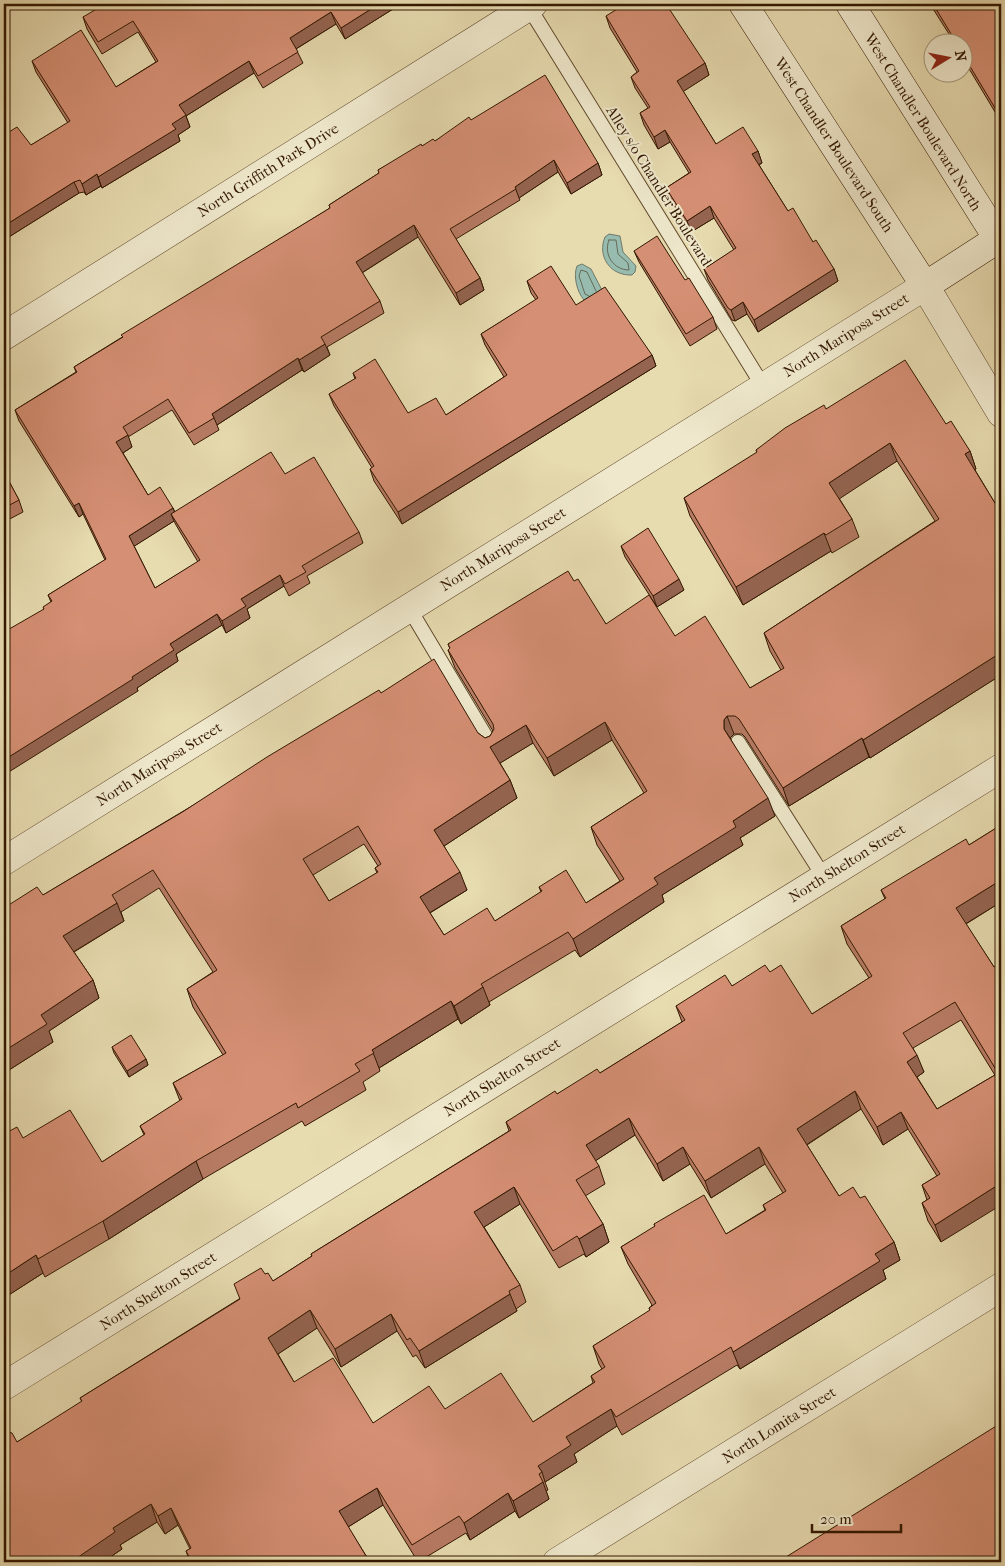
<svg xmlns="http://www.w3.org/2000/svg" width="1005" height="1566" viewBox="0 0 1005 1566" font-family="'IM FELL French Canon',serif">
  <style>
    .water { fill: #97bbae; stroke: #6f7a68 }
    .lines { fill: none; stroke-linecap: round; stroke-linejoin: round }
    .shore { stroke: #656a57; stroke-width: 1 }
    .service-casing { stroke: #60492c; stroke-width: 16 }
    .minor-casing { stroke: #60492c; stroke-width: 29 }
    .tertiary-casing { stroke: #60492c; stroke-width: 29 }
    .secondary-casing { stroke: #331800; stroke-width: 29 }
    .service { stroke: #efe8cc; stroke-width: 14 }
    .minor { stroke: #efe8cc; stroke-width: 28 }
    .tertiary { stroke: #efe8cc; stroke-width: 28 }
    .secondary { stroke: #efe8cc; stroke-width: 28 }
    .wall { fill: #b77b64; stroke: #331800; fill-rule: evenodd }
    .shaded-wall { fill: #956451; stroke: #331800 }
    .building { fill: #d58f74; stroke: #331800; fill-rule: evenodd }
    .labels { text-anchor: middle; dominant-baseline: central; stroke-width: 4; stroke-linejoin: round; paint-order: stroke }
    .street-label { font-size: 15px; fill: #331800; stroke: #efe8cc }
  </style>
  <rect width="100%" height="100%" fill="#e7dbb0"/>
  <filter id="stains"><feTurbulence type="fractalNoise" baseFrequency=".004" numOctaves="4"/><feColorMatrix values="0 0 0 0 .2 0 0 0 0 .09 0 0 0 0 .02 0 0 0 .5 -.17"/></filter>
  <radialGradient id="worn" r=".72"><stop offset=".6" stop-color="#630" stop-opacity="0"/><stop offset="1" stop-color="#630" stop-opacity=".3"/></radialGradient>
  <path class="water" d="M609,234L620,236L623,252L636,266L635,272L632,275C610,276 597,256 605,237Z
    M582,264L591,269L603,292L594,301L584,300C577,292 573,276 577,266Z"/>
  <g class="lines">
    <path class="shore" d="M609,240H616L618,254L628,263L629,270C614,270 603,255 609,240Z
      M589,296L585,294L579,276L581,270L587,272L596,291"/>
    <defs>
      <path id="service" d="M527,4L763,386
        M409,608L492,747
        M738,742L824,877"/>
      <path id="minor" d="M4,336L533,4
        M4,861L925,286
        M4,1386L1001,768
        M557,1562L1001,1287"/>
      <path id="tertiary" d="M925,286L1001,413"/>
      <path id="secondary" d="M743,4L925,286L1001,237
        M850,4L998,239"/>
    </defs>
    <use href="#service" class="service-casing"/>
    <use href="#minor" class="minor-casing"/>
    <use href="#tertiary" class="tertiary-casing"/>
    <use href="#secondary" class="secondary-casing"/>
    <use href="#service" class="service"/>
    <use href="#minor" class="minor"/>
    <use href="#tertiary" class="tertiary"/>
    <use href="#secondary" class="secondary"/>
  </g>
  <path class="wall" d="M401,4L345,39L336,24L296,49L303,63L263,88L254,73L186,116L190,127L178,135L180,141L102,188L101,186L86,195L84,192L79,193L4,240L7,248L4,250V124L9,132L31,145L68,123L36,72L32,61L116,87L156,62L138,32L102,54L87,29L83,17Z
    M930,4H1001V122L962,57V42H954Z
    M606,16L705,63L709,75L683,91L716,144L758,151L762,163L759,165L788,211L813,242L834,269L838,281L758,332L747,314L735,321L732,320L708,280L704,269L734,250L714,218L691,232L670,199L666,188L689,173L670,142L658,149L644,125L640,113L648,108L635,88L631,77L637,72L610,28Z
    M471,120L598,163L602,175L571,194L558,172L519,198L520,200L456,239L480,278L484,290L460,305L418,237L362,273L380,301L384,313L327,347L330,355L304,372L302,370L217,425L219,430L194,445L172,410L128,437L132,447L123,453L148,495L173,508L175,512L285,474L359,532L363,543L307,576L310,583L289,596L284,586L247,609L250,618L226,633L222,625L176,654L178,661L137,688L138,691L43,609L51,602L48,595L105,560L83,514L79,517L19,421L15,410L76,372L74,367L330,208L329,205L379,173L378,170L422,146L435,141ZM174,521L176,525L198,562L155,588L134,546Z
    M634,251L713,317L717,329L690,346L639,262Z
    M527,281L576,305L652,355L656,366L402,524L374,481L370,469L372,468L334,406L329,394L355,379L353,373L408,413L446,415L504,377L485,345L481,334L536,300L531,293Z
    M826,409L946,424L970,451L976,469L975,470L1001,513V675L870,758L869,757L789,806L745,737L742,734H734L730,738L775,816L740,838L743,845L662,895L664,902L580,957L575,950L489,1002L490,1005L461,1024L458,1019L379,1068L380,1071L363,1082L366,1090L305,1126L302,1121L203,1179L109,1239L45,1277L43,1273L4,1298V1134L23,1138L102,1162L144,1135L140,1126L180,1101L173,1083L223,1055L193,1007L187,989L213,972L159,888L121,912L124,921L74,952L93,980L99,998L49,1031L53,1042L9,1070L4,1062V908L43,895L381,693L478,733L485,738L490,736L493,731L455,668L448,650L450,649L448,644L574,581L606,624L675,636L750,688L781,670L770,651L764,633L935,521L897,461L839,498L852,519L859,537L832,553L831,551L743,605L690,516L684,498L757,453L756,450ZM612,740L644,793L591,827L597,845L620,881L586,903L539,887L541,892L495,921L444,935L430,913L467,890L444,846L517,798L510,780L500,763L533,743L554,776ZM364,844L378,866L375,868L377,873L329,901L313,875Z
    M4,472L19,500L23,512L4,522Z
    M621,546L684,590L657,607L625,557Z
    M1001,825V902L966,924L994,967L1001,963V1085L961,1020L913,1048L924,1072L917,1077L937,1109L995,1075L941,1242L928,1221L922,1203L927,1200L922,1185L937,1176L908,1129L883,1145L861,1109L807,1145L839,1196L860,1198L894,1242L900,1260L883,1270L886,1279L740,1369L737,1365L622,1435L617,1426L574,1454L577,1462L545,1482L548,1490L546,1491L549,1499L519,1518L515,1511L470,1540L466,1533L418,1562L383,1505L348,1527L370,1562H190L186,1551L190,1549L178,1525L165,1534L157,1522L120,1545L122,1549L103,1562H4L17,1442L82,1402L80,1398L239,1299L265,1274L273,1281L312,1256L311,1254L509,1131L506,1122L557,1094L600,1073L682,1022L676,1006L770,972L812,1014L869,978L847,944L841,926L885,899L881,890L969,845ZM635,1135L663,1181L690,1164L711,1198L765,1164L783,1193L763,1205L765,1210L726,1234L654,1224L655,1227L621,1247L628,1264L652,1305L649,1308L650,1311L593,1346L599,1364L602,1369L591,1376L593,1383L533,1422L445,1409L373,1423L294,1382L278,1354L317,1328L341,1367L397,1331L413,1357L416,1355L425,1368L517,1311L516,1309L526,1302L520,1285L484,1227L520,1204L559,1268L584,1254L586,1257L609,1242L603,1224L585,1196L605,1184L599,1166L595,1161Z
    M112,1047L146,1059L148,1065L129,1077L114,1053Z"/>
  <path class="shaded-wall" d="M379,4H401L345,39L341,28Z
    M331,12L336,24L294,50L290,38Z
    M249,61L254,73L186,116L190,127L178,135L180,141L102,188L98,177L172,124L179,105Z
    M705,63L709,75L681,93L677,81Z
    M665,130L670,142L658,149L654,137Z
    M758,151L762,163L756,166L752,154Z
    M554,160L558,172L519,198L515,187Z
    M598,163L602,175L571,194L567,183Z
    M97,174L101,186L86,195L82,184Z
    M74,182L79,193L4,240L7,248L4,250V226Z
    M710,206L714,218L691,232L687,221Z
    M414,225L418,237L360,274L356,262Z
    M834,269L838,281L758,332L754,320Z
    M480,278L484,290L460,305L456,293Z
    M743,302L747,314L735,321L731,310Z
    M325,344L330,355L304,372L299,360Z
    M652,355L656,366L402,524L398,512Z
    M298,358L302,370L217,425L214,418L212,414Z
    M128,435L132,447L121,454L116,442Z
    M890,443L897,461L836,501L829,483Z
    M970,451L976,469L972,472L965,454Z
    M79,503L83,514L79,517L74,506Z
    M173,508L177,519L171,514L174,521L133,547L129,536Z
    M824,533L831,551L743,605L736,587Z
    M280,575L284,586L247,609L250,618L226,633L222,621L241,599Z
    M679,579L684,590L657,607L653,596Z
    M217,614L222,625L176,654L178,661L137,688L138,691L4,775V760L132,677L170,644Z
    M997,655L1001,666V675L870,758L863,740Z
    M727,716L734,734L730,738L724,729V720Z
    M605,722L612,740L554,776L547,758Z
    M526,725L533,743L497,765L490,747Z
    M862,738L869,757L789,806L783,788Z
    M510,780L517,798L441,848L434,830Z
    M768,798L775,816L740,838L743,845L662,895L664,902L580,957L573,939L654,878L733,821Z
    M460,872L467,890L426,915L420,897Z
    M1001,880V902L962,926L956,908Z
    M117,903L124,921L70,954L63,936Z
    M93,980L99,998L49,1031L53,1042L9,1070L4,1056V1051L41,1015Z
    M483,987L490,1005L461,1024L454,1006Z
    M451,1001L458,1019L379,1068L372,1050Z
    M917,1055L924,1072L914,1079L907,1062Z
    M146,1059L148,1065L129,1077L127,1071Z
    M1001,1064V1084L995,1068Z
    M855,1091L861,1109L803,1147L797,1129Z
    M901,1112L908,1129L883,1145L877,1127Z
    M629,1118L635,1135L592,1163L586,1145Z
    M683,1147L690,1164L663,1181L657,1164Z
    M759,1147L765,1164L711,1198L705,1181Z
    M196,1161L203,1179L109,1239L103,1221Z
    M1001,1183V1205L941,1242L935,1225Z
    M514,1187L520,1204L481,1229L474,1212Z
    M603,1224L609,1242L586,1257L579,1239Z
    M894,1242L900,1260L883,1270L886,1279L740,1369L733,1352L875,1254Z
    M36,1255L43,1273L4,1298V1276Z
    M510,1294L517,1311L425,1368L419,1351Z
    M310,1310L317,1328L275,1356L268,1338Z
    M391,1314L397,1331L341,1367L335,1349Z
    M611,1409L617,1426L574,1454L577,1462L545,1482L542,1472L538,1466L566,1437Z
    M543,1482L549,1499L519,1518L513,1501Z
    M377,1488L383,1505L345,1529L339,1511Z
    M508,1493L515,1511L470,1540L464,1523Z
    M151,1504L157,1522L120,1545L122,1549L103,1562H71L113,1528Z
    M171,1508L178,1525L165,1534L158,1516Z"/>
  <path class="building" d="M105,4H379L341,28L331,12L290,38L298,52L258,76L249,61L179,105L186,115L172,124L176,129L98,177L97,174L82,184L80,180L74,182L4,226V124L9,132L17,127L31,145L70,121L32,61L81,30L116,87L158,61L133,21L98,42L83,17Z
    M625,4H666L705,63L677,81L716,144L743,127L758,151L752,154L788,211L793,208L813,242L816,240L834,269L754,320L743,302L731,310L728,308L704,269L736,248L710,206L687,221L666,188L691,172L665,130L654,137L640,113L650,107L631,77L639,71L606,16Z
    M933,4H1001V118L962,53V42H956Z
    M545,75L598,163L567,183L554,160L515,187L516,189L450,229L480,278L456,293L414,225L356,262L380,301L321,337L325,344L299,360L298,358L212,414L214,418L189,433L168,399L123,427L128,435L116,442L148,495L160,487L173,508L129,536L155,588L200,560L171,514L271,452L285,474L314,457L359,532L302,566L306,572L285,584L280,575L241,599L246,606L222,621L217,614L170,644L174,650L132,677L133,679L4,760V632L44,609L43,607L52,601L48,595L106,559L79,503L74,506L15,410L77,372L74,367L123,337L121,335L330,208L329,205L379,173L378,170L421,144L422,146L433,139L435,141L469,117L471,120Z
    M657,236L685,280L689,278L713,317L686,334L634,251Z
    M551,266L576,305L605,287L652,355L398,512L370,469L374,466L329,394L356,378L353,373L375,359L408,413L436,398L446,415L507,375L481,334L538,298L527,281Z
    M905,360L946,424L951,421L970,451L965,454L1001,513V655H997L863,740L862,738L783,788L739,719L735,716H727L724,720V729L768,798L733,821L736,827L654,878L658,884L573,939L568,932L481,984L483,987L454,1006L451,1001L372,1050L374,1053L355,1064L360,1071L298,1108L296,1103L196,1161L103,1221L38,1259L36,1255L4,1276V1134L17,1127L23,1138L70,1110L102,1162L145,1134L140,1126L182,1099L173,1083L226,1053L187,989L217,970L153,870L112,895L117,903L63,936L93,980L41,1015L47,1024L4,1051V908L37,887L43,895L184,811L267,757L379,690L381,693L434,659L478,733L485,738L490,736L494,729L493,724L448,650L450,648L448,644L568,571L574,581L578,579L606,624L649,595L675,636L705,616L750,688L784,668L764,633L939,519L890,443L829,483L852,519L826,535L824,533L736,587L684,498L757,452L756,450L785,428L824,405L826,409ZM605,722L647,791L591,827L624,879L586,903L566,870L539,887L542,891L495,921L487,908L444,935L420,897L460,872L434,830L510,780L490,747L526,725L547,758ZM358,826L381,864L375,868L378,872L329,901L303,859Z
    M4,472L19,500L4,508Z
    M648,528L679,579L653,596L621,546Z
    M1001,825V880L956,908L994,967L1001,963V1064L995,1068L955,1002L903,1033L917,1055L907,1062L937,1109L995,1075L1001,1086V1183L935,1225L922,1203L930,1198L922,1185L940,1174L901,1112L877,1127L855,1091L797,1129L839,1196L853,1187L860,1198L865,1196L894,1242L875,1254L880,1261L733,1352L731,1347L616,1417L611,1409L566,1437L571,1445L538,1466L542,1472L539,1474L543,1482L513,1501L508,1493L464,1523L459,1516L412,1545L377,1488L339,1511L369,1561L367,1562H192L186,1551L191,1548L171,1508L158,1516L151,1504L113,1528L115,1532L71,1562H4V1431L12,1433L17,1442L82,1401L80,1398L240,1299L234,1284L261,1268L265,1274L268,1273L273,1281L312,1256L311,1254L511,1130L506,1122L555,1091L557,1094L597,1069L600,1073L685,1020L676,1006L725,975L732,986L765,965L770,972L781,965L812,1014L872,976L841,926L886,898L881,890L966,839L969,845ZM629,1118L657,1164L683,1147L705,1181L759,1147L786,1191L763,1205L766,1210L726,1234L704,1195L654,1224L655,1226L621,1247L656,1303L649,1308L650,1310L593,1346L605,1367L591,1376L595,1382L533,1422L501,1373L445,1409L429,1386L373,1423L333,1358L294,1382L268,1338L310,1310L335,1349L391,1314L407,1340L410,1338L419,1351L510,1294L509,1291L520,1285L474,1212L514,1187L553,1251L577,1236L579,1239L603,1224L576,1180L599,1166L586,1145Z
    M131,1035L146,1059L127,1071L112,1047Z
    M1001,1423V1562H778Z"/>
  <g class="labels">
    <g class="street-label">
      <text transform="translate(923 122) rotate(58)">West Chandler Boulevard North</text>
      <text transform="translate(834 145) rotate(57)">West Chandler Boulevard South</text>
      <text transform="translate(268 170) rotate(-32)">North Griffith Park Drive</text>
      <text transform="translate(659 186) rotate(58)">Alley s/o Chandler Boulevard</text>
      <text transform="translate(846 335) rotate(-32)">North Mariposa Street</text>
      <text transform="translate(503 549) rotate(-32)">North Mariposa Street</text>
      <text transform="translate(159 764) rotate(-32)">North Mariposa Street</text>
      <text transform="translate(847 863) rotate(-32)">North Shelton Street</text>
      <text transform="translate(502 1077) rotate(-32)">North Shelton Street</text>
      <text transform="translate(158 1291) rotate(-32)">North Shelton Street</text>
      <text transform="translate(779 1425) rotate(-32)">North Lomita Street</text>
    </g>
  </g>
  <rect width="1005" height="1566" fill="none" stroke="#e7dbb0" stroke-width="20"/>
  <rect x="5" y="5" width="995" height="1556" fill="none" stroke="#331800" stroke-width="2.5"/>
  <rect x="10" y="10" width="985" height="1546" fill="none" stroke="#331800"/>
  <g transform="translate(948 58) rotate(80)"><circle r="24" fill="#efe8cc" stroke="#a4957a"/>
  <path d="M0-4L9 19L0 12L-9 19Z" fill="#8f2418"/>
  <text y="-8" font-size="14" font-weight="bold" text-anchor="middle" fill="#331800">N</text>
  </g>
  <path d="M812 1524v8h89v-8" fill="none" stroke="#331800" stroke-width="2.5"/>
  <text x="820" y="1524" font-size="15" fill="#331800" stroke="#efe8cc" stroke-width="4" paint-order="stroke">20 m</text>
  <rect width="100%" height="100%" filter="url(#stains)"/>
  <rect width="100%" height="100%" fill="url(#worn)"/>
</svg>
